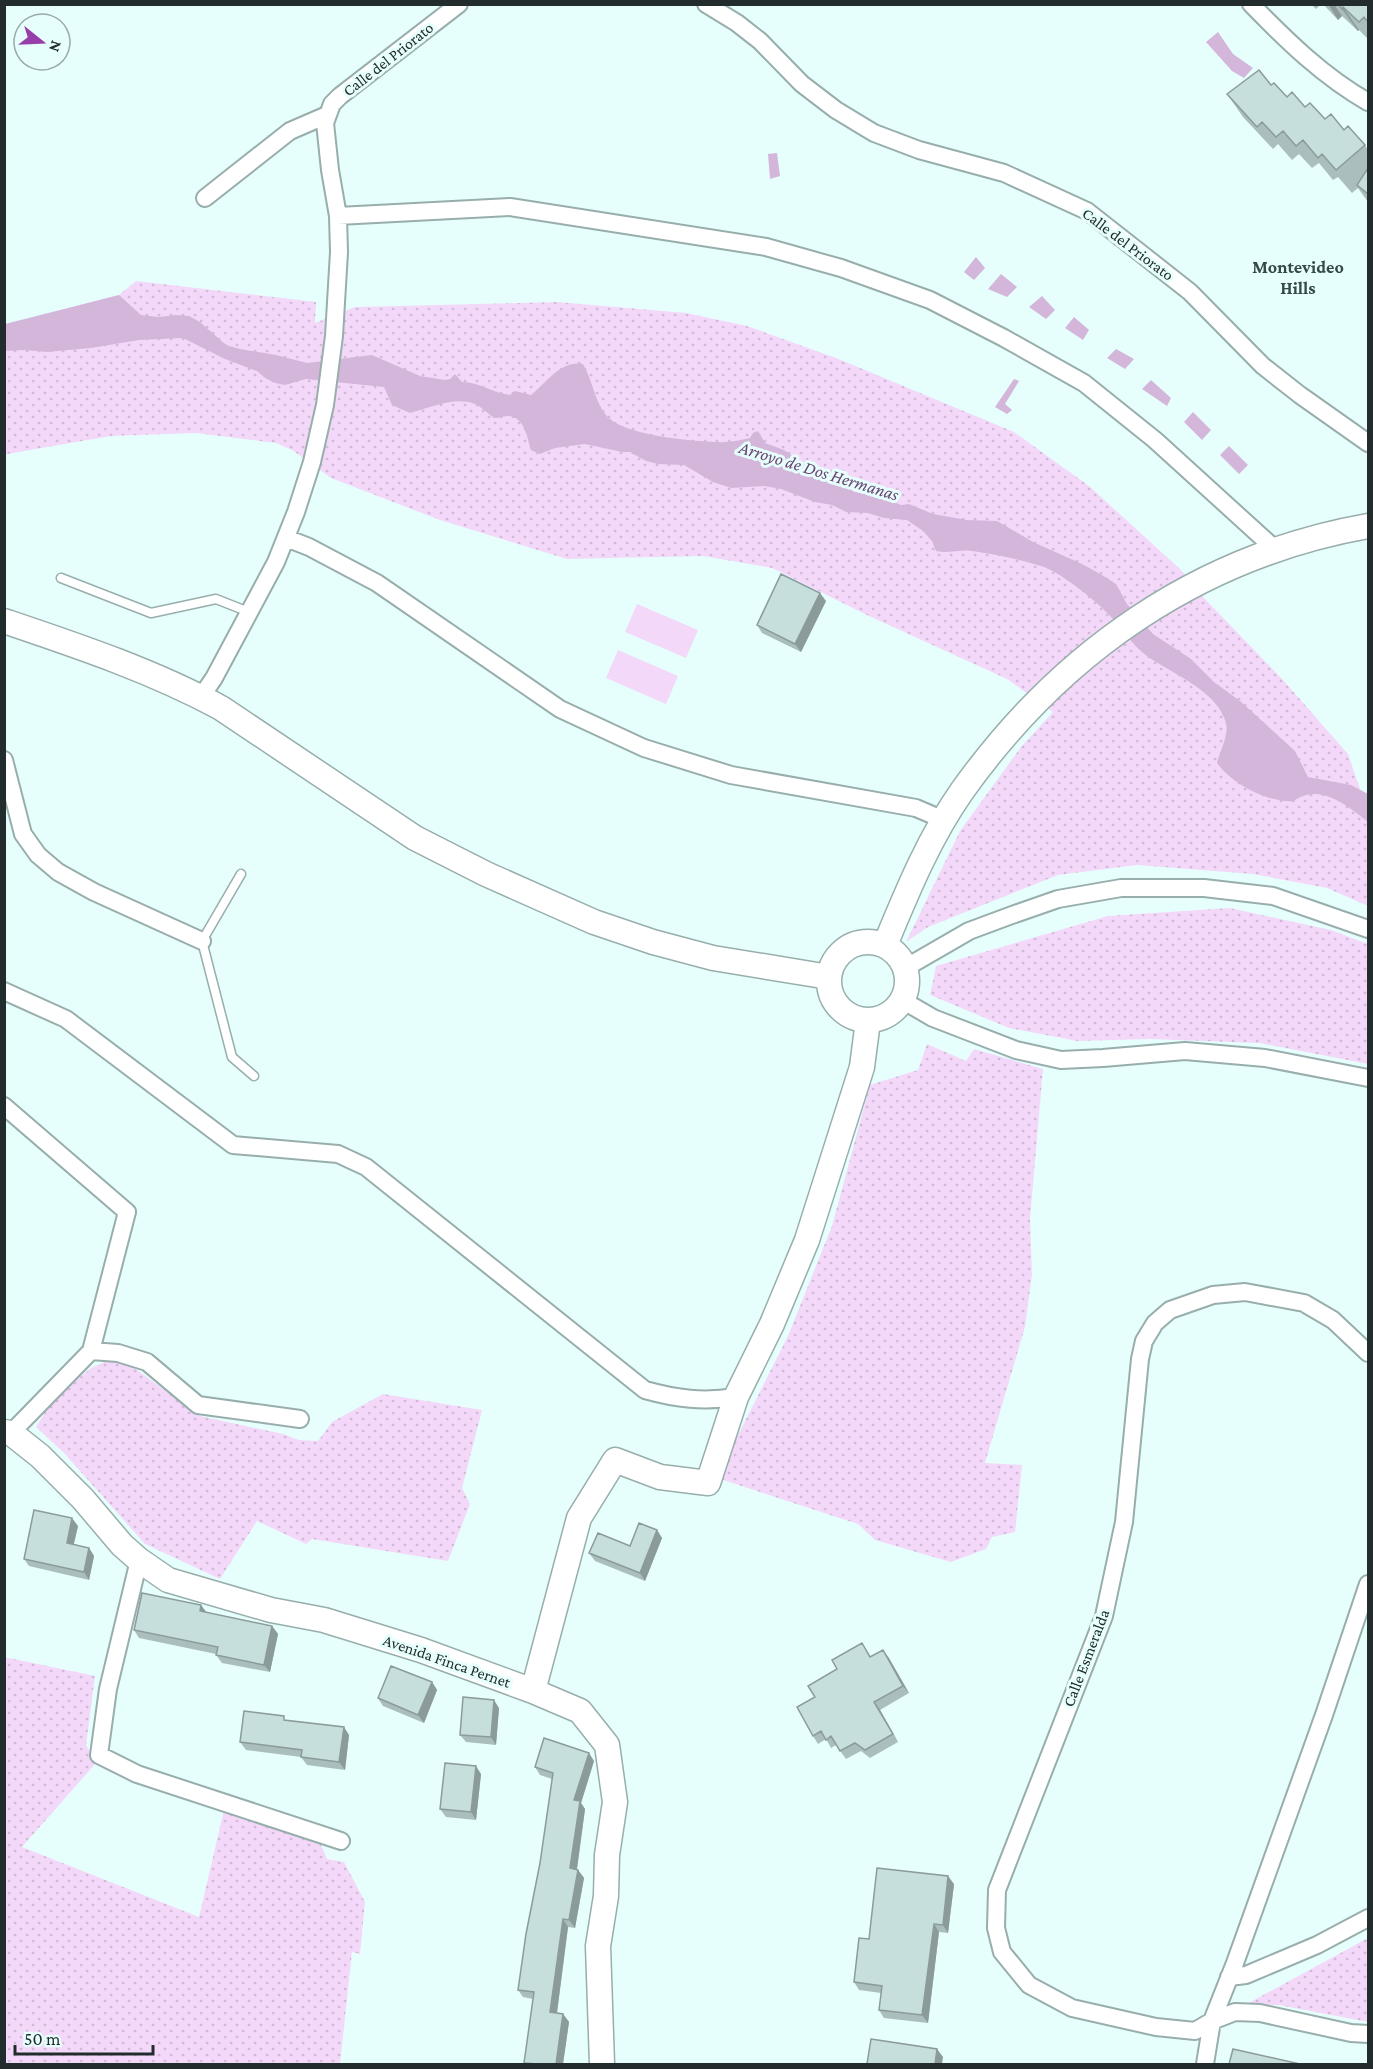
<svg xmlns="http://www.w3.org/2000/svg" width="1373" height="2069" viewBox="0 0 1373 2069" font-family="'Crimson Pro',serif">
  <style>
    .grass { fill: url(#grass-dots) }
    .pitch { fill: #f4d8fa }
    .water { fill: #d4b6db }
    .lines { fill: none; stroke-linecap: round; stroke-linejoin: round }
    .lane-casing { stroke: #97aeac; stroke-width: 11 }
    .street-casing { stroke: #97aeac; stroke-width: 20 }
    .secondary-casing { stroke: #97aeac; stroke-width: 27 }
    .lane { stroke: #fff; stroke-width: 8 }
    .street { stroke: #fff; stroke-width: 16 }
    .secondary { stroke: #fff; stroke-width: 24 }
    .wall { fill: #aabfbd }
    .shaded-wall { fill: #8b9b9a }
    .building { fill: #c6dedc; stroke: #8b9b9a; stroke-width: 1.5 }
    .labels { text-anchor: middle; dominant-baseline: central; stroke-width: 6; stroke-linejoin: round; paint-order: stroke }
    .street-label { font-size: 16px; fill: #232c2c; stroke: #e6fffc }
    .neighbourhood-label { font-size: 18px; font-weight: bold; fill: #354a48; stroke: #e6fffc }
    .water-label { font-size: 18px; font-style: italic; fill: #6b4373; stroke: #e6fffc }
  </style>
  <defs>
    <pattern id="grass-dots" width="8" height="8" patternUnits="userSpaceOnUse" patternTransform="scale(1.5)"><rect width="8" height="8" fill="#f4d8fa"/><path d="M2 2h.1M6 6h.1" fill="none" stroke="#d1bad6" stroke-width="1.8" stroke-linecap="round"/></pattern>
  </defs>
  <rect width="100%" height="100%" fill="#e6fffc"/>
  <path class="grass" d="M136,281L316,302L315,323L355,307L557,302L686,313L747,326L836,358L1014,432L1089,486L1181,570L1205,599L1283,680L1348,754L1361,792L1368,802V906L1327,888L1253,874L1137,865L1058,875L928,927L906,942L960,831L1021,747L1053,712L1007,679L869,616L772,568L703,556L567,559L440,520L331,478L292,450L276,443L196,433L111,436L7,454L5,457V325L119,295Z
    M1230,908L1331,930L1368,944V1064L1259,1043L1150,1039L1077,1041L1009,1028L930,995L936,966L1108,916Z
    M927,1044L966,1061L974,1049L1043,1069L1030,1219L1032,1274L1025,1327L985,1463L1022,1465L1015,1532L992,1537L986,1549L951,1562L875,1540L858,1524L720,1479L730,1451L788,1336L832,1226L870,1085L918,1070Z
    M118,1356L200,1416L283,1434L299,1440L318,1441L332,1422L383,1394L482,1410L462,1488L470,1504L448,1561L312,1539L306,1544L257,1521L220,1579L145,1544L64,1453L36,1427L54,1398L91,1368Z
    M4,1657L95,1676L86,1745L96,1763L22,1847L199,1917L224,1810L319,1840L327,1859L344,1862L365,1902L360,1954L352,1952L340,2064H5Z
    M1368,1938V2022L1279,2005H1245Z"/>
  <path class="pitch" d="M637,604L698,630L686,658L625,632Z
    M618,650L678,676L666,704L606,678Z"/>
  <path class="water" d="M1218,32L1233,54L1253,68L1244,78L1232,71L1206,42Z
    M777,153L780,176L770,179L768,154Z
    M976,257L985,268L974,280L964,272Z
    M1001,274L1017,287L1007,297L988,289Z
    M119,295L141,315L159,317L176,315L189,316L200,322L226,345L240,349L276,355L307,363L372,355L420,376L445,380L450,379L455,374L462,382C479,382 493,393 510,395L515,391L531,395C547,382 561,360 583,364C593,381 594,400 606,415C623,436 692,441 718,442C728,443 740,440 750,438L753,433L758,431L765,443L784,450L813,470L833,474L854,492L882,497L901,505L909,504L933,514L967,520L997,521L1033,542L1082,564L1102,575L1116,584L1127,604L1153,634L1191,659L1214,682L1240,701L1295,751L1308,777L1351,785L1368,794V822C1348,806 1319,782 1294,801C1268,803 1232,784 1217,763C1220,751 1229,735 1226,723C1218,691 1171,673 1147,656C1134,647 1124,631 1113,619C1098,602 1064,575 1044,567C1023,560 994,554 972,551C960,549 948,554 936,551L932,541L923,531L907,520L884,518L868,513L846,512L832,505L815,502L781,489L764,486L731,488L713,482L684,465L658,464L646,461L630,452H622L585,444L555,448L540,454L531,450C527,437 525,418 509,416C504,416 499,418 494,418C488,414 482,407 475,404C455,396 430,408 410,413L392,405L384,387L306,379L285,385L275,383L265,378L257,371L225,359L183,338L139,340L91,348L47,352L25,350L5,351V324Z
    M1042,296L1055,310L1046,319L1029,307Z
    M1074,317L1089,330L1083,340L1065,328Z
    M1116,349L1134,359L1125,369L1107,358Z
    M1014,379L1019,381L1005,404L1012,410L1007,414L995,407Z
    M1151,380L1171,398L1167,406L1142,389Z
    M1193,412L1211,430L1202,440L1184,422Z
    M1229,446L1248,465L1239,474L1220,455Z"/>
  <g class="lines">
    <defs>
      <path id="lane" d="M61,578L151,613L216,599L249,612
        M241,874L202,941L232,1057L254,1076"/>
      <path id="street" d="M706,4L737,23L760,41L802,84L836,110L874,133L919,150L1004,173L1087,211L1190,292L1263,366L1300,395L1368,443
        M1251,4C1287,41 1324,77 1368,102
        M205,198L290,131L327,115
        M338,216L510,207L766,247L841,268L930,300L1004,338L1084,383L1155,440L1276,550
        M286,538L309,547L377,583L560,709L644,748L731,775L916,808L944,820
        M201,697L214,678L276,562L296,512L312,462L325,405L334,336L339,252L338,216L330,170L325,123L332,104L340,96L459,4
        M4,760L23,834L38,855L58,872L94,892L202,941
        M905,968L969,931L1012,915L1058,899L1121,888H1204L1273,896L1368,929
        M4,991L66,1019L233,1145L338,1154L366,1167L645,1390C677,1399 703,1402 736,1397
        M902,1000L933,1018L1016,1050L1061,1060L1103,1058L1185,1051L1265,1058L1368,1078
        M4,1106L127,1212L91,1351
        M1368,1353L1333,1320L1304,1303L1245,1292L1213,1295L1170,1310L1155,1323L1144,1341L1140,1359L1124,1522L1104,1616L997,1890L996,1928L1002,1952L1029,1985L1072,2008L1156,2027L1195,2031L1212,2021L1235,2012L1260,2013L1351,2033L1368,2034
        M11,1433L91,1351L118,1353L147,1362L198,1405L300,1419
        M139,1560L108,1689L99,1755L137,1774L341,1841
        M1229,1977L1246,1975L1317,1945L1368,1918
        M1205,2064L1212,2021L1235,1963L1324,1715L1368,1584"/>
      <path id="secondary" d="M4,621C78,646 153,671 221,708L415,838L486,874L594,922L653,942L713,958L829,977
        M829 981a39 39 0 1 1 78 0a39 39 0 1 1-78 0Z
        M885,945C907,892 929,838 962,791C1061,652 1199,556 1368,526
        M4,1432L11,1433L40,1456L83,1499L122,1545L139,1560L168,1580L271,1610L324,1620L421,1650L533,1691L580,1711L607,1745L615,1802L607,1855L606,1896L598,1946L602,2064
        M533,1691L579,1518L615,1460L660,1477L708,1483L736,1397L772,1324L807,1240L862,1067L868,1021"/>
    </defs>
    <use href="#lane" class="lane-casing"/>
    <use href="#street" class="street-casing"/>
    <use href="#secondary" class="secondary-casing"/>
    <use href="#lane" class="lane"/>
    <use href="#street" class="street"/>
    <use href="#secondary" class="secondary"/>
  </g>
  <path class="wall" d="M1311,4H1321L1316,9Z
    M1323,4H1368V39L1359,30L1358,31L1342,16L1338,20Z
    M1271,85L1287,97L1305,107L1325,119L1344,130L1365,145L1368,150V202L1358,188L1352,193L1338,177L1333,180L1319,163L1312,168L1299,154L1292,160L1278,144L1273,149L1243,117L1227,94Z
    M826,601L801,652L762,633L757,625Z
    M78,1526L74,1544L89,1548L94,1556L89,1580L29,1566L24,1559Z
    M657,1530L662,1538L645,1581L595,1561L589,1553L630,1546Z
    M207,1613L272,1626L278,1634L270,1672L222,1663L216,1655V1654L139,1638L134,1630Z
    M862,1643L871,1657L883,1650L909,1693L880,1710L898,1742L870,1758L861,1751L846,1759L836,1745L831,1748L826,1739L818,1744L813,1736L837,1669Z
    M432,1682L437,1690L424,1723L383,1706L378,1698Z
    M499,1708L496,1745L466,1742L460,1735Z
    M287,1720L349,1735L345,1770L307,1765L301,1757L246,1750L240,1742Z
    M594,1761L581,1803L585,1809L577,1869L578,1870L584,1878L575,1928L568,1927L557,2013L563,2014L569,2022L563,2064H525L524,2063L533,1999L523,1997L518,1990L540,1863L552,1779L540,1775L535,1767Z
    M481,1774L476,1820L446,1817L440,1809Z
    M954,1884L948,1933L939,1932L928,2023L884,2018L879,2010L881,1993L859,1990L854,1982L869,1939Z"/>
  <path class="shaded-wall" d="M1328,4H1334L1342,16L1338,20Z
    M1343,7L1359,30L1358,31L1342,9Z
    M820,593L826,601L801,652L795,644Z
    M72,1518L78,1526L72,1551L67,1543Z
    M657,1530L662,1538L645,1581L640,1573Z
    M89,1548L94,1556L89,1580L84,1572Z
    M201,1605L207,1613L200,1611Z
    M272,1626L278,1634L270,1672L264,1665Z
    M883,1650L889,1658L909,1693L903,1686Z
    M432,1682L437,1690L424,1723L418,1715Z
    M494,1700L499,1708L496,1745L491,1737Z
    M874,1702L880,1710L898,1742L893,1734Z
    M344,1727L349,1735L345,1770L339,1762Z
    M589,1753L594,1761L581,1803L585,1809L576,1876L570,1868L574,1800Z
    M476,1766L481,1774L476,1820L471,1812Z
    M578,1870L584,1878L575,1928L569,1920Z
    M948,1876L954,1884L948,1933L943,1925Z
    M563,1919L568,1927L556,2020L550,2012Z
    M934,1924L939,1932L928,2023L922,2015Z
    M563,2014L569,2022L563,2064H556Z
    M937,2049L943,2057L942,2064H935Z"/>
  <path class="building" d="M1338,4H1368V22L1364,17L1359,22L1343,7L1342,9Z
    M1259,70L1271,85L1274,83L1287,97L1292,92L1305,107L1310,103L1325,119L1331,114L1344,130L1348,126L1365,145L1336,170L1322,154L1318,158L1303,140L1296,146L1283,131L1276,137L1262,122L1257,127L1227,94Z
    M1368,168V194L1357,185Z
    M781,574L820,593L795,644L757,625Z
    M34,1510L72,1518L67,1543L89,1548L84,1572L24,1559Z
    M639,1523L657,1530L640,1573L589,1553L598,1533L630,1546Z
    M142,1593L201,1605L200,1611L272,1626L264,1665L216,1655L218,1647L134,1630Z
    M862,1643L870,1657L883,1650L903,1686L874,1702L893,1734L865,1750L855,1743L840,1751L831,1736L826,1740L821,1731L813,1736L797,1707L815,1697L808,1686L837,1669L832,1660Z
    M391,1666L432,1682L418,1715L378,1698Z
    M463,1697L494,1700L491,1737L460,1735Z
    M244,1711L284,1716V1720L344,1727L339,1762L301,1757L302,1750L240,1742Z
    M544,1738L589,1753L574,1800L580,1801L570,1868L578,1870L569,1920L563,1919L550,2012L563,2014L556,2064H537L524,2063L534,1992L518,1990L526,1934L540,1863L553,1773L535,1767Z
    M445,1763L476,1766L471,1812L440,1809Z
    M877,1868L948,1876L943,1925L934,1924L922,2015L879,2010L882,1986L854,1982L859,1938L869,1939Z
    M871,2039L937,2049L935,2064H867Z
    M1233,2049L1300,2064H1229Z"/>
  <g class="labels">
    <g class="street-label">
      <text transform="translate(388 59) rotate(-38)">Calle del Priorato</text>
      <text transform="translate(1128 244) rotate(37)">Calle del Priorato</text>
      <text transform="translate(1086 1658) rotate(-69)">Calle Esmeralda</text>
      <text transform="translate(447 1661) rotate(19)">Avenida Finca Pernet</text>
    </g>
    <g class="neighbourhood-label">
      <text x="1298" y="267">Montevideo<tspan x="1298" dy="21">Hills</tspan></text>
    </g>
    <g class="water-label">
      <text transform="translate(819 471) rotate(17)">Arroyo de Dos Hermanas</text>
    </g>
  </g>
  <rect width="1373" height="2069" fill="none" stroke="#232c2c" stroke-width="12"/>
  <g transform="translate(42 42) rotate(108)"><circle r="28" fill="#e6fffc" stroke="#98aba9" stroke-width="1.5"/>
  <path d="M0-4.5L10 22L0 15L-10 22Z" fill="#973eaa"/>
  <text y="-9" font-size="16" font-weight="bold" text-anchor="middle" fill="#232c2c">N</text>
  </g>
  <path d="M15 2045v9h138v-9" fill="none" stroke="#232c2c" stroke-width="3"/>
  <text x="24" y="2045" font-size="18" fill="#232c2c" stroke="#e6fffc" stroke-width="4.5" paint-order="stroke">50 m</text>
</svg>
